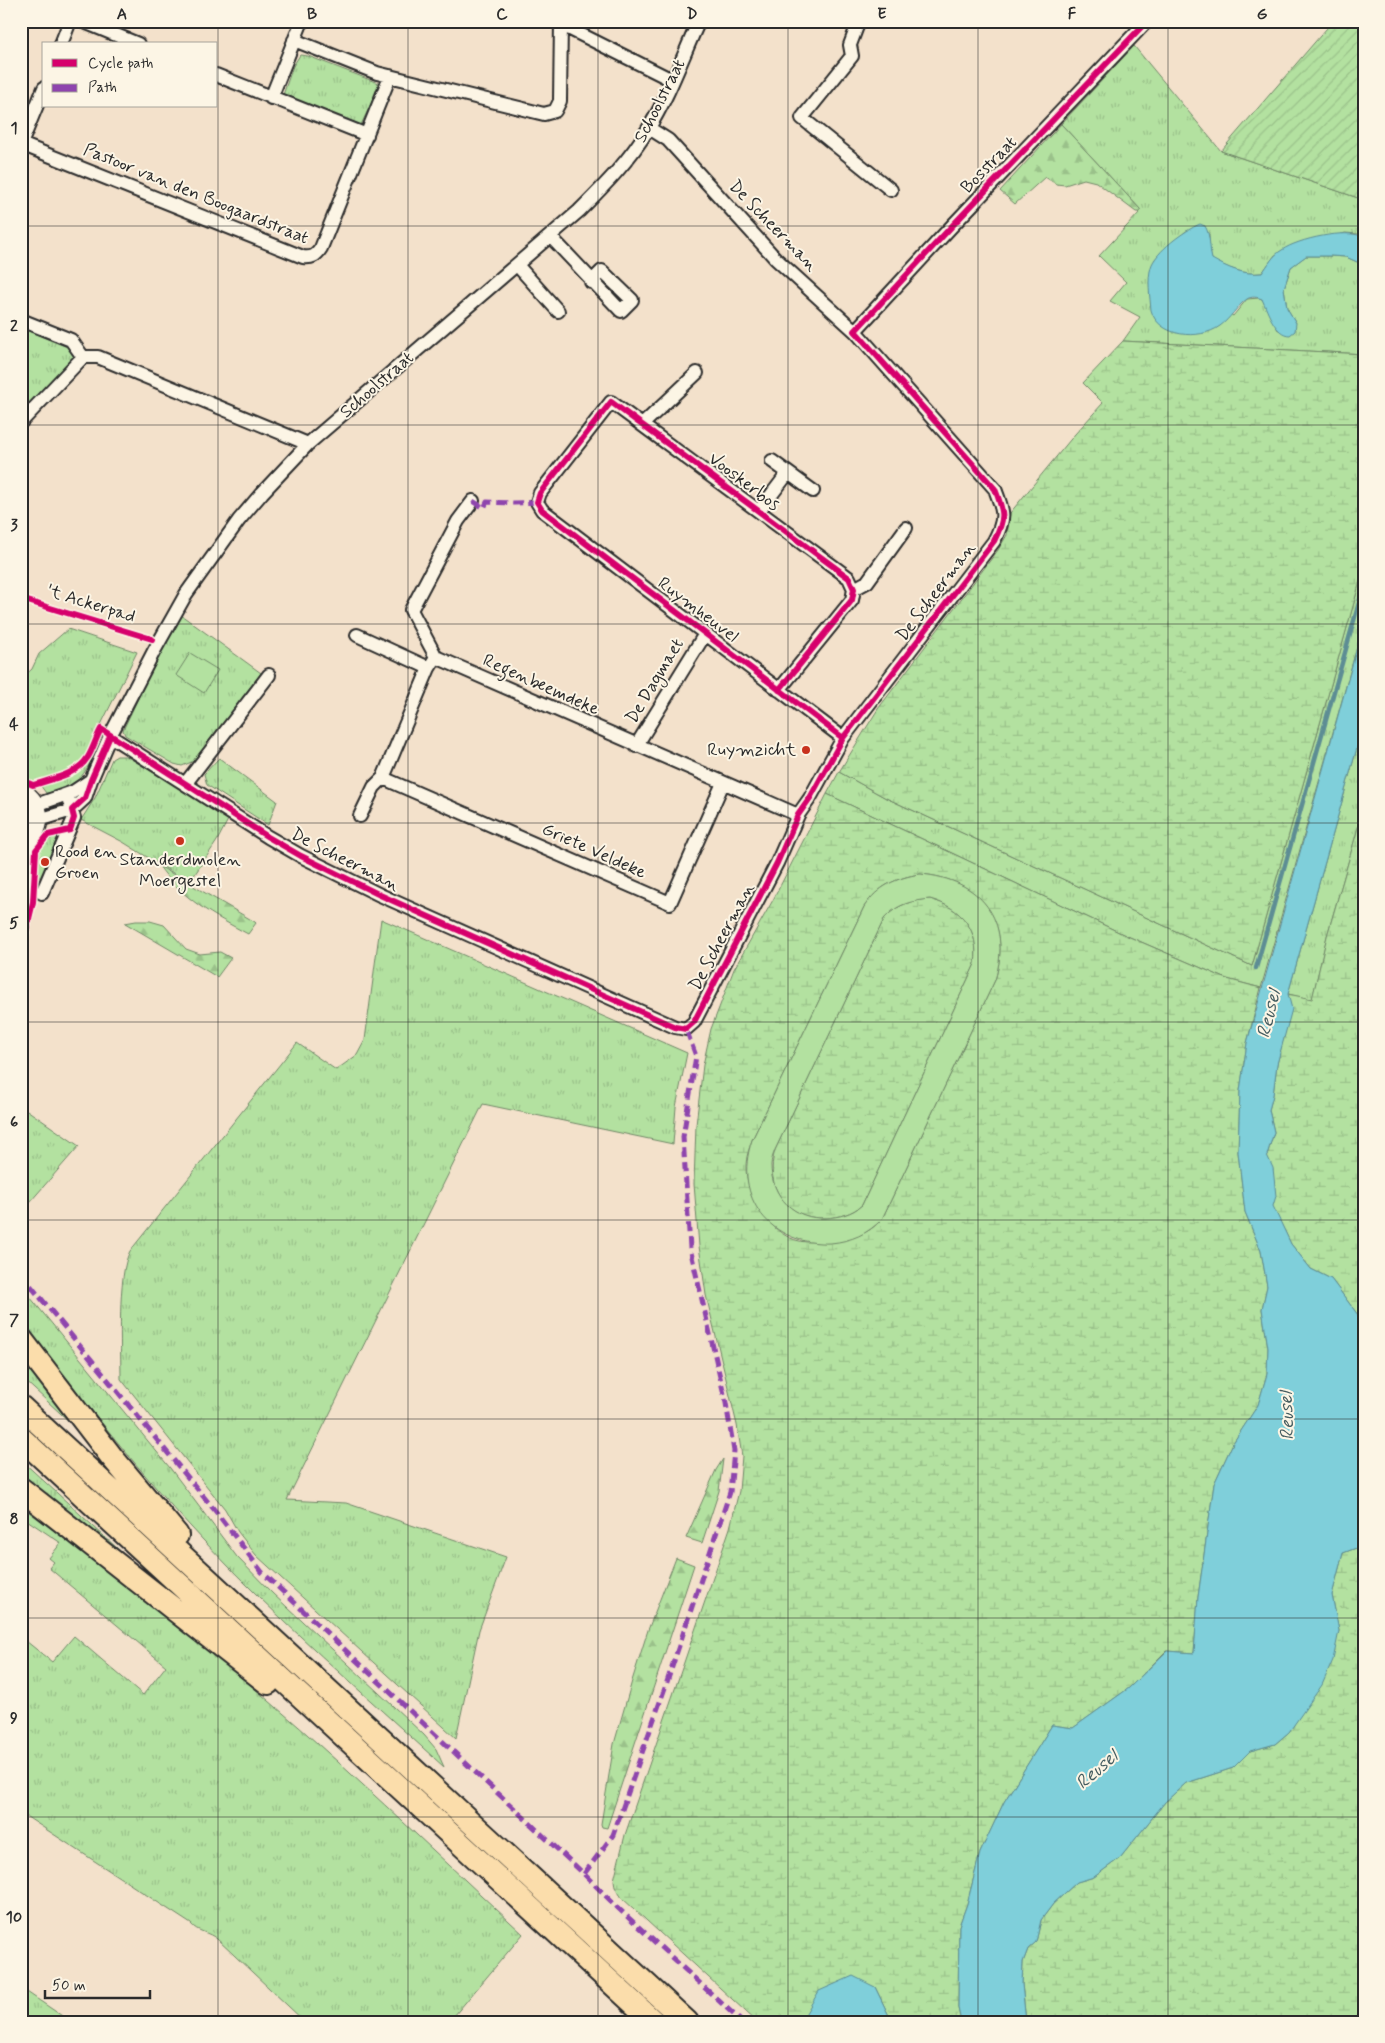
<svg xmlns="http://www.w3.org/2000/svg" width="1385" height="2043" viewBox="0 0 1385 2043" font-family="Mynerve,sans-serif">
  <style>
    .grass { fill: url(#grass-tufts); stroke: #6f8666 }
    .forest { fill: url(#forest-firs); stroke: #6f8666 }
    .wetland { fill: url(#wetland-marsh); stroke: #6f8666; fill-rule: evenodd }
    .park { fill: #b3e1a0; stroke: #6f8666; fill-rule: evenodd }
    .garden { fill: url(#garden-furrows); stroke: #6f8666 }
    .water { fill: #7fcfda; stroke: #5d8d94 }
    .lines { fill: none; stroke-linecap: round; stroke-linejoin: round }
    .stream { stroke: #5d8d94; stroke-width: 4.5 }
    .minor-casing { stroke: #2b2b2b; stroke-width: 16 }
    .secondary-casing { stroke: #2b2b2b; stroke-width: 21 }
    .motorway-casing { stroke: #2b2b2b; stroke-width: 26 }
    .minor { stroke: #fcf5e5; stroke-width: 12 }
    .secondary { stroke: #fcf5e5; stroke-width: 18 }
    .motorway { stroke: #fbddab; stroke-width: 22 }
    .quiet { stroke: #8e44ad; stroke-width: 5; stroke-dasharray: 10 5; stroke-linecap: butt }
    .cycleway-casing { stroke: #fcf5e5; stroke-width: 9 }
    .cycleway { stroke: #d6006c; stroke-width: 6 }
    .grid { fill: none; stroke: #2b2b2b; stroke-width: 1; stroke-opacity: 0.55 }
    .poi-dot { fill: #c8321e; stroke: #fcf5e5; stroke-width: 2 }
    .labels { text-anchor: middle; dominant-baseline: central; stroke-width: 4; stroke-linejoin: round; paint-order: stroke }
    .street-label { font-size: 18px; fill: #2b2b2b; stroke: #fcf5e5 }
    .poi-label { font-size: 18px; fill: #2b2b2b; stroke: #fcf5e5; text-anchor: end }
    .water-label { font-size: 19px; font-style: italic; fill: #445c60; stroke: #fcf5e5 }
    .neatline { fill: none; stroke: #2b2b2b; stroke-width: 2 }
    .grid-label { font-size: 16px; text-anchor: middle; font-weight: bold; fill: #2b2b2b }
  </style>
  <defs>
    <pattern id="grass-tufts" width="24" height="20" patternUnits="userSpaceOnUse" patternTransform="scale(1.25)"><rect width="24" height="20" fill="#b3e1a0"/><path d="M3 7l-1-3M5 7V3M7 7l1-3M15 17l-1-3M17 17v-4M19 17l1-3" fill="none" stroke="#9ac18a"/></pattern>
    <pattern id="forest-firs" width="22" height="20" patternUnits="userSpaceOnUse" patternTransform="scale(1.25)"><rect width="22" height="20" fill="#b3e1a0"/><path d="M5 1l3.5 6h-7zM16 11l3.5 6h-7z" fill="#9ac18a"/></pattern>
    <pattern id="wetland-marsh" width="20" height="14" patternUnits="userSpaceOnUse" patternTransform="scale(1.25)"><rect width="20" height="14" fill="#b3e1a0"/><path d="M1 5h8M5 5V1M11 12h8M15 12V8" fill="none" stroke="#9ac18a"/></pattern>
    <pattern id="garden-furrows" width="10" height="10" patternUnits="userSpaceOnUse" patternTransform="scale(1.25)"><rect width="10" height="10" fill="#b3e1a0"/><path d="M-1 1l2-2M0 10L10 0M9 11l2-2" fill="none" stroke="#9ac18a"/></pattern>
  </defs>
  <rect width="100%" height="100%" fill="#f3e1cb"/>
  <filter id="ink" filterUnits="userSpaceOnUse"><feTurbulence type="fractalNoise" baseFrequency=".02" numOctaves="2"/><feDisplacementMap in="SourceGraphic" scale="10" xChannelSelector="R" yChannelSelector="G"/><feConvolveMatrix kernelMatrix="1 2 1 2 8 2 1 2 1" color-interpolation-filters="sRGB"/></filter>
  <g filter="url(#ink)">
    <path class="grass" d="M1134,46L1221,151L1364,200V237L1358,234L1345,233L1275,255L1262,273C1243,275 1228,268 1212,260L1209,247V234L1186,231L1154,260L1233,316L1247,299L1259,298L1262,299L1278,330L1296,323L1287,308L1284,288L1291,267L1306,256H1331L1346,257L1364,265V354L1123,341L1140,317L1110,301L1126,282L1099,256L1140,212V209L1061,124Z
      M300,55L308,56L378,83L376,93L360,127L283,95L293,66Z
      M21,328L77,351L72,362L31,405L21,396Z
      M1364,567V622L1261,988L1227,979L1125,935L827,794L839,772L886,798L1252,966Z
      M181,615L261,673L194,761L182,766L174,764L125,735L123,730L152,669Z
      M68,629L137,652L83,761L67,772L35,782L21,776V679L32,669L39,654Z
      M1364,723V807L1327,936L1312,1000L1288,994Z
      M93,755L94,756C82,778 74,791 46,793L40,785C63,778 77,774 93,755Z
      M117,756H126L206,804L228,820L217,841L189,883L123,842L81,820L95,798L112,759Z
      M219,758L277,801L268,825L207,785L204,774Z
      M21,802C32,812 33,823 21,833Z
      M63,833L44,879L37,876C38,850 38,844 63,833Z
      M381,919L687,1053L676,1107L673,1144L483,1104L287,1500L346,1503L506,1557L479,1630L456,1738L256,1555L238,1532L225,1509L121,1379C121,1349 117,1275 130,1251L297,1043L336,1070L357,1055L365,1040Z
      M21,1106L79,1146L30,1202L21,1215Z
      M21,1286L170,1468L237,1557L272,1593L424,1735L436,1749L444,1767C363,1693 279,1621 204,1541C142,1476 88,1405 31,1335L21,1319Z
      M21,1351L85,1436L21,1377Z
      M21,1460L141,1570L21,1483Z
      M21,1506C130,1587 238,1670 338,1762C401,1819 461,1877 523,1934L449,2022H305L217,1939C209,1932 197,1932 191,1924L21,1813V1637L52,1662L74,1636L143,1695L166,1666L49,1568L54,1562L49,1558L61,1543L21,1516Z
      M21,1988L71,2022H21Z"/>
    <path class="forest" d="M1061,124L1140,209V212H1136L1096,182L1084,179L1065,185L1056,184L1045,177L1015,204L1000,191Z
      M159,866L255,922L256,923L248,934C214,916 181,898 159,866Z
      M136,921H150L164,925L186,949L200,954L220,952L231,958L217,977L125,923Z
      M723,1459L719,1491L702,1543L686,1538L716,1470Z
      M676,1558L694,1565L607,1828L602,1827L601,1824L614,1744L632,1681L648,1630Z"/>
    <path class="wetland" d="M1123,341L1364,354V567L1252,966L886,798L839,772L878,709L998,550L1007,535L1010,513L1075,434L1103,403L1083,383Z
      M827,794L1125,935L1227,979L1261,988L1247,1043L1240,1091L1238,1152L1245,1212L1261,1251L1267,1286L1262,1309L1268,1348L1267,1374L1258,1405L1233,1443L1214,1484L1198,1597L1194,1653L1166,1651L1129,1688L1073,1728L1052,1725L1004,1802L980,1853L967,1904L959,1926L958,2008L961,2022H892L875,1987L803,2018V2022H757L622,1898L615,1887L614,1880L625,1835L730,1528L739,1491L742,1456L737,1425L706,1295L699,1246L694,1184L696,1125L703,1065L711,1029L734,969L773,900ZM920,874C980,879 1013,921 995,980L882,1219C867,1235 858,1236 837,1238C828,1239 816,1242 807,1242C773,1241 746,1197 746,1167C746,1157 749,1149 752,1140L864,907C878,886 896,878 920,874Z
      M1364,807V1335L1358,1315L1331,1279L1311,1269L1291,1244L1272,1206L1267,1155L1274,1132L1269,1110L1273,1095L1277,1064L1291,1009L1288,994L1312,999L1327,936Z
      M930,899C962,908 980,930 975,964L862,1205C852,1214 839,1217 826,1218C786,1220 764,1187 775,1150L884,919C897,904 911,901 930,899Z
      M1364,1545V2022H1026L1022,1984L1023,1962L1028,1949L1036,1942L1041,1920L1053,1904L1077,1882L1094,1877L1120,1858L1165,1802L1186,1783L1233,1768L1250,1751L1275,1744L1289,1732L1299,1716L1339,1631L1332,1595L1343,1553Z"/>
    <path class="park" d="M190,653L218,670L204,693L176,675Z
      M920,874C981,879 1013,920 995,980L882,1219C868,1234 851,1241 831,1243C771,1246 732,1198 752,1140L864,907C878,886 896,878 920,874ZM930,899C962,908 980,930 975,964L862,1205C852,1214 839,1217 826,1218C795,1220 771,1197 771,1165C771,1161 773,1155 775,1150L884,919C897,904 911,901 930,899Z"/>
    <path class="garden" d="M1333,21H1364V200L1221,151Z"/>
    <path class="water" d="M1200,224L1205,226C1211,236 1209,248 1212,259C1228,268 1243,275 1262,273C1268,265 1273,255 1282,250C1298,239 1346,228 1364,237V265L1346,257L1331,256H1306L1291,267L1284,288L1287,308L1296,323L1295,331L1290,335C1275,335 1268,312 1262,299C1257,297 1252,296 1247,299C1237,306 1230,319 1220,326C1199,341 1158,337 1151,310C1150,297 1147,280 1151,267C1155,252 1185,230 1200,224Z
      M1364,622V723L1288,994L1292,1009L1277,1064L1273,1095L1269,1110L1274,1132L1267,1155L1273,1168L1276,1196L1273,1206L1291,1244L1311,1269L1331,1279L1358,1315L1364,1335V1545L1343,1553L1332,1595L1339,1631L1333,1660L1322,1685L1289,1732L1275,1744L1250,1751L1233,1768L1186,1783L1165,1802L1120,1858L1094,1877L1077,1882L1053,1904L1041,1920L1036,1942L1028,1949L1023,1962L1022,1984L1026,2022H1017L1015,2019L1014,2022H961L958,2008L959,1926L967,1904L980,1853L1004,1802L1052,1725L1073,1728L1129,1688L1167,1651L1194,1653L1198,1597L1214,1484L1233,1443L1258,1405L1267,1374L1268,1348L1262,1309L1267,1286L1261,1251L1245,1212L1238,1152L1240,1091L1247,1043Z
      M853,1976L875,1987L892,2022H803V2018L819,1991Z"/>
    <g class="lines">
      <path class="stream" d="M1364,782L1361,791L1364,793
        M1256,968L1364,585"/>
      <defs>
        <path id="minor" d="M82,21L138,44
          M859,21L850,45L852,56L802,118L891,190
          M562,25L672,80
          M294,40L377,73L544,114L555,111L560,101L561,21
          M61,44L70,21
          M216,75L367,135
          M271,98L302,21
          M21,144L303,257C312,258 316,256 321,248L390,76
          M21,144L44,88
          M550,236L621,311L632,300L602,271L591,282
          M517,265L558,311
          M21,320L71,340L83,357
          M855,331L952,226L1147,21
          M21,422L83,357H98L308,444
          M642,425L697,373
          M772,461L813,491
          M473,501L458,521L411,610L436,657L798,815
          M759,511L788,473
          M854,589L867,582L906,528
          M357,635L429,668
          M436,657L429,668L383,778L670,903L723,783
          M779,690L852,600L854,589L849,578L611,402L540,493L537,502L542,510L843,738
          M110,736L268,837L301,856L380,895L675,1027L686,1029L694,1022L777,863L798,815L810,798L843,738L994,541C1006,518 1004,512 995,489L855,331L776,259L668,140L649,128
          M636,746L705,634
          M185,784L269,675
          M36,805L73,792L91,780
          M360,816L374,787L383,778
          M39,820L72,810L85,798L91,780L110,736L154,651L186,594L239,520L262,493L308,444L579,211C604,186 630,160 648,129C668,98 683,55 699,21
          M42,893L74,818L67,794"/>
        <path id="secondary" d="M21,792C43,802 45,833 21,843
          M21,903L24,889L26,841"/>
        <path id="motorway" d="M21,1339L111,1456L177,1535
          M21,1407L687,2022
          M21,1438L654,2022
          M21,1489L268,1683"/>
      </defs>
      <use href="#minor" class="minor-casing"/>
      <use href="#secondary" class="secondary-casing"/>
      <use href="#motorway" class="motorway-casing"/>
      <use href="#minor" class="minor"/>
      <use href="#secondary" class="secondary"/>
      <use href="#motorway" class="motorway"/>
      <path class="quiet" d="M473,501L484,508L487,502L514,503L537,502
        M21,1274L217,1513L262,1572L584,1874L619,1909L742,2022
        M584,1874L613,1835L666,1685L730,1492L734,1451L726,1403L690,1248L683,1137L696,1056L686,1029"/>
      <defs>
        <path id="cycleway" d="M21,599L152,639
          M779,690L852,600L854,589L849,578L611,402L540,493L537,502L542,510L843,738
          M21,780L33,785C52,779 77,775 88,757C93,749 96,738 101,729L268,837L301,856L380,895L675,1027L686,1029L694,1022L777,863L798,815L810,798L843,738L994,541C1006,518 1004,512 995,489L855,331L952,226L1147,21
          M21,952L33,902L36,850L48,835L70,830L74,818L72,810L85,798L91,780L110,736"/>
      </defs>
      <use href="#cycleway" class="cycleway-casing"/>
      <use href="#cycleway" class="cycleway"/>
    </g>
  </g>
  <path class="grid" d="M218,21V2022M408,21V2022M598,21V2022M788,21V2022M978,21V2022M1168,21V2022M21,226H1364M21,425H1364M21,624H1364M21,823H1364M21,1022H1364M21,1220H1364M21,1419H1364M21,1618H1364M21,1817H1364"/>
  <g class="poi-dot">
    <circle cx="806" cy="750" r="5"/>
    <circle cx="180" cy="841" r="5"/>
    <circle cx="45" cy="862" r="5"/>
  </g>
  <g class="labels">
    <g class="street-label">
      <text transform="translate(660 101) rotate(-63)">Schoolstraat</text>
      <text transform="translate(989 165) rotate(-46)">Bosstraat</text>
      <text transform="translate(196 194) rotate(22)">Pastoor van den Boogaardstraat</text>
      <text transform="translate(773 226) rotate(46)">De Scheerman</text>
      <text transform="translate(377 385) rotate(-41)">Schoolstraat</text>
      <text transform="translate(744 482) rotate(37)">Vooskerbos</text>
      <text transform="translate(936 592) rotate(-53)">De Scheerman</text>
      <text transform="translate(91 604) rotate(17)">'t Ackerpad</text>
      <text transform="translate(698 610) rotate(37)">Ruymheuvel</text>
      <text transform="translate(655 681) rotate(-59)">De Dagmaet</text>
      <text transform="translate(541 685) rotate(24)">Regenbeemdeke</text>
      <text transform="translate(594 851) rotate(24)">Griete Veldeke</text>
      <text transform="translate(345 860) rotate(27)">De Scheerman</text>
      <text transform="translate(722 937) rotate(-62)">De Scheerman</text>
    </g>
    <g class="poi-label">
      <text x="796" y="750">Ruymzicht</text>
      <text x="55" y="852" text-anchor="start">Rood en<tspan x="55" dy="21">Groen</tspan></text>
      <text x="180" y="860" text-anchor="middle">Standerdmolen<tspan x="180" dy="21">Moergestel</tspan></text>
    </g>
    <g class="water-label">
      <text transform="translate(1269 1014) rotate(-76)">Reusel</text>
      <text transform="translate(1287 1416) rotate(-92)">Reusel</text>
      <text transform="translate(1097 1770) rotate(-41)">Reusel</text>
    </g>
  </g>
  <rect width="1385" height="2043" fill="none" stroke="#fcf5e5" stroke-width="55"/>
  <rect x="42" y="42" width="175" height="65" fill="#fcf5e5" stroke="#a8a49b"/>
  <rect x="52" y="59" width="25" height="8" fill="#d6006c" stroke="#a8a49b"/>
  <text x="88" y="68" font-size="15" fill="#2b2b2b">Cycle path</text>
  <rect x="52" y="84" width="25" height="8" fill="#8e44ad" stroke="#a8a49b"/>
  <text x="88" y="92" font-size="15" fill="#2b2b2b">Path</text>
  <path d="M45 1990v8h105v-8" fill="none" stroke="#2b2b2b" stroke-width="2.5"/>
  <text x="52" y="1990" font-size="15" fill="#2b2b2b" stroke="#fcf5e5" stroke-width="4" paint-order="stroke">50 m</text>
  <rect x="28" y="28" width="1330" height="1988" class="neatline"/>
  <g class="grid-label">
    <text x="122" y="19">A</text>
    <text x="312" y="19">B</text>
    <text x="502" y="19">C</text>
    <text x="692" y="19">D</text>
    <text x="882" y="19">E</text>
    <text x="1072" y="19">F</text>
    <text x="1262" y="19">G</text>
    <text x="14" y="133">1</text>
    <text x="14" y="331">2</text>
    <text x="14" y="530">3</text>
    <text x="14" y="729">4</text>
    <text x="14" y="928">5</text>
    <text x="14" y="1127">6</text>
    <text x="14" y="1325">7</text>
    <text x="14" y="1524">8</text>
    <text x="14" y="1723">9</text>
    <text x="14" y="1922">10</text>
  </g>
</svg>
